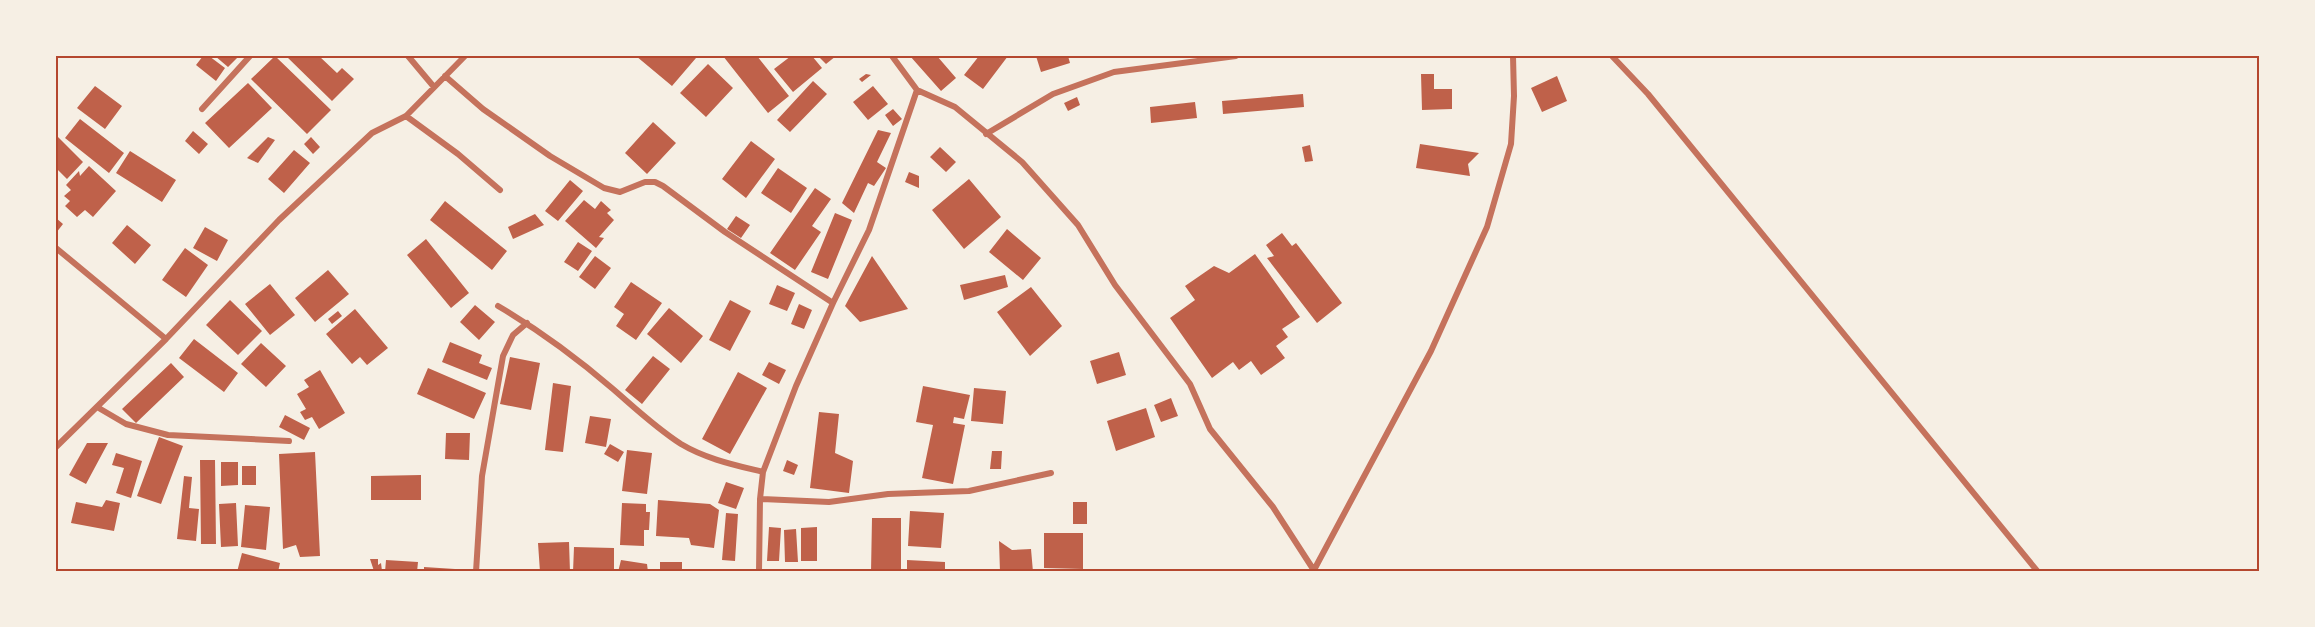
<svg xmlns="http://www.w3.org/2000/svg" width="2315" height="627" viewBox="0 0 2315 627" font-family="Commissioner,sans-serif">
  <style>
    .building { fill: #bf614a }
    .lines { fill: none; stroke-linecap: round; stroke-linejoin: round }
    .minor { stroke: #c5725c; stroke-width: 6 }
    .neatline { fill: none; stroke: #b5482f; stroke-width: 2 }
  </style>
  <rect width="100%" height="100%" fill="#f6efe4"/>
  <path class="building" d="M203,56H209L225,68L216,81L196,65Z
    M215,56H239L228,67Z
    M275,56L331,110L307,134L251,79Z
    M286,56H319L337,73L342,68L354,79L332,101Z
    M636,56H694L696,58L672,86Z
    M723,56H757L789,96L768,113Z
    M791,56H812L822,68L793,92L774,69Z
    M818,56H836L826,64Z
    M910,56H937L956,78L941,91Z
    M979,56H1008L983,89L964,75Z
    M1036,56H1068L1070,63L1041,72Z
    M708,64L733,88L706,117L680,93Z
    M866,74L871,75L862,82L859,79Z
    M1421,74H1434V89H1452V109L1422,110Z
    M1557,76L1567,101L1542,112L1531,88Z
    M813,81L827,94L790,132L777,120Z
    M248,83L272,108L229,148L205,123Z
    M95,86L122,106L105,129L77,108Z
    M873,86L888,104L868,120L853,102Z
    M1303,94L1304,107L1223,114L1222,101Z
    M1077,97L1080,105L1068,111L1064,103Z
    M1195,102L1197,118L1151,123L1150,107Z
    M893,109L902,119L893,126L885,115Z
    M80,119L124,153L109,173L65,138Z
    M653,122L676,143L647,174L625,153Z
    M878,130L891,133L877,162L886,168L874,186L868,183L854,213L842,203Z
    M193,131L208,144L199,154L185,141Z
    M56,135L83,162L67,179L56,168Z
    M268,137L275,140L258,163L247,158Z
    M311,137L320,147L313,154L304,144Z
    M751,141L775,159L746,198L722,179Z
    M1420,144L1479,153L1468,164L1470,176L1416,168Z
    M1310,145L1313,161L1305,162L1302,147Z
    M940,147L956,162L946,172L930,157Z
    M294,150L310,163L284,193L268,179Z
    M130,151L176,180L162,202L116,173Z
    M89,166L116,191L93,217L85,210L77,217L65,206L70,201L64,196L71,190L66,185L79,171L80,176Z
    M778,168L807,188L791,213L761,193Z
    M909,172L919,176V188L905,182Z
    M969,179L1001,217L964,249L932,210Z
    M570,180L583,191L558,221L545,211Z
    M815,188L831,199L812,226L821,232L795,270L770,253Z
    M584,200L595,209L601,201L611,210L607,213L614,220L599,237L604,238L596,248L565,221Z
    M445,201L507,251L492,270L430,220Z
    M835,213L852,220L828,279L811,272Z
    M535,214L544,225L513,239L508,227Z
    M736,216L750,225L741,238L727,229Z
    M56,218L63,224L56,233Z
    M127,225L151,245L135,264L112,243Z
    M205,227L228,240L217,261L193,248Z
    M1007,229L1041,258L1023,280L989,252Z
    M1282,233L1292,246L1296,243L1342,303L1317,323L1267,258L1274,256L1266,245Z
    M426,239L469,293L451,308L407,255Z
    M578,242L592,251L578,271L564,262Z
    M185,248L208,265L186,297L162,280Z
    M1255,254L1300,317L1282,329L1288,337L1276,346L1285,358L1261,375L1251,361L1239,370L1233,362L1212,378L1170,318L1195,300L1185,286L1214,266L1229,273Z
    M595,256L611,268L595,289L579,277Z
    M872,256L908,309L860,322L845,306Z
    M328,270L349,294L315,322L295,298Z
    M1005,275L1008,287L964,300L960,285Z
    M631,282L662,303L636,340L616,326L624,314L614,307Z
    M270,284L295,315L270,335L245,304Z
    M777,285L795,293L787,311L769,304Z
    M1031,287L1062,326L1030,356L997,312Z
    M230,300L262,331L238,355L206,325Z
    M730,300L751,311L730,351L709,340Z
    M799,304L812,310L804,329L791,324Z
    M475,305L495,322L479,340L460,322Z
    M669,308L703,336L681,363L647,334Z
    M355,309L388,348L367,365L360,357L352,364L326,334Z
    M338,311L342,316L332,324L328,319Z
    M194,339L238,373L224,392L179,358Z
    M450,342L482,355L479,363L492,368L487,380L442,362Z
    M261,343L286,366L266,387L241,364Z
    M1119,352L1126,375L1097,384L1090,361Z
    M653,356L670,369L642,404L625,390Z
    M510,357L540,363L531,410L500,404Z
    M769,362L786,370L779,384L762,375Z
    M171,363L184,377L136,423L122,409Z
    M428,368L486,393L474,419L417,394Z
    M320,370L345,413L319,429L312,417L305,420L300,412L306,409L297,394L309,387L304,380Z
    M738,372L767,388L730,454L702,439Z
    M553,383L571,386L563,452L545,450Z
    M923,386L970,395L964,419L954,417L953,423L965,425L953,484L922,478L933,425L916,422Z
    M974,388L1006,391L1003,424L971,421Z
    M1171,398L1178,416L1161,422L1154,405Z
    M1146,408L1155,437L1116,451L1107,421Z
    M819,412L839,414L835,453L853,461L849,493L810,488Z
    M285,415L310,428L304,440L279,427Z
    M590,416L611,419L606,447L585,443Z
    M446,433H470L469,460L445,459Z
    M159,437L183,446L161,504L137,496Z
    M87,443H108L86,484L69,475Z
    M610,444L624,452L618,462L604,454Z
    M627,450L652,453L647,494L622,491Z
    M992,451H1002L1001,469H990Z
    M315,452L320,556L300,557L296,545L283,549L279,454Z
    M116,453L142,461L131,498L116,493L124,468L112,465Z
    M200,460H215L216,544H201Z
    M787,460L798,465L794,475L783,471Z
    M221,462H238V485L221,486Z
    M242,466H256V485H242Z
    M421,475V500H371V476Z
    M184,476L192,477L189,508L199,509L196,541L177,539Z
    M726,482L744,488L736,509L718,503Z
    M106,500L120,503L114,531L71,523L76,502L102,507Z
    M658,500L710,504L719,510L714,548L691,545L689,538L656,536Z
    M1073,502H1087V524H1073Z
    M236,503L238,546L221,547L219,504Z
    M622,503L646,504V512H650L649,530H644V546L620,545Z
    M245,505L270,507L266,550L241,547Z
    M910,511L944,513L941,548L908,546Z
    M726,513L738,514L735,561L722,560Z
    M872,518H901V572H871Z
    M769,527L781,528L779,561H767Z
    M817,527V561H801V528Z
    M796,529L798,562H785L784,530Z
    M1044,533H1083V569L1044,568Z
    M999,541L1012,550L1031,549L1033,572H1000Z
    M569,542L570,572H540L538,543Z
    M574,547L614,548V572H573Z
    M242,553L280,563L278,572H237Z
    M370,559H378V565L381,563L382,571H374Z
    M386,560L418,562L417,572H385Z
    M621,560L647,564L648,572H618Z
    M907,560L945,562V572H907Z
    M660,562H682V572H660Z
    M424,567L455,569V572H424Z"/>
  <g class="lines">
    <path class="minor" d="M408,56L434,87
      M892,56L917,90L955,107L1022,162L1078,225L1115,285L1190,384L1210,429L1273,507L1315,572
      M1612,56L1648,94L2038,572
      M445,76L483,109L550,156L604,188L620,192L645,182H655L663,186L725,232L833,303
      M202,109L250,56
      M406,116L458,154L500,190
      M986,134L1053,94L1114,72L1236,56
      M56,248L166,339
      M498,306C539,330 577,358 613,389C635,408 656,428 681,444C706,459 735,465 763,472
      M97,407L126,424L168,435L289,441
      M56,447L166,339L279,220L372,133L406,116L465,56
      M760,499L829,502L888,494L969,491L1051,473
      M1314,570L1431,351L1487,227L1511,144L1514,96L1513,56
      M476,572L482,476L503,356L513,335L527,323
      M759,572L760,499L763,472L796,386L833,303L869,230L917,90"/>
  </g>
  <rect width="2315" height="627" fill="none" stroke="#f6efe4" stroke-width="114"/>
  <rect x="57" y="57" width="2201" height="513" class="neatline"/>
</svg>
